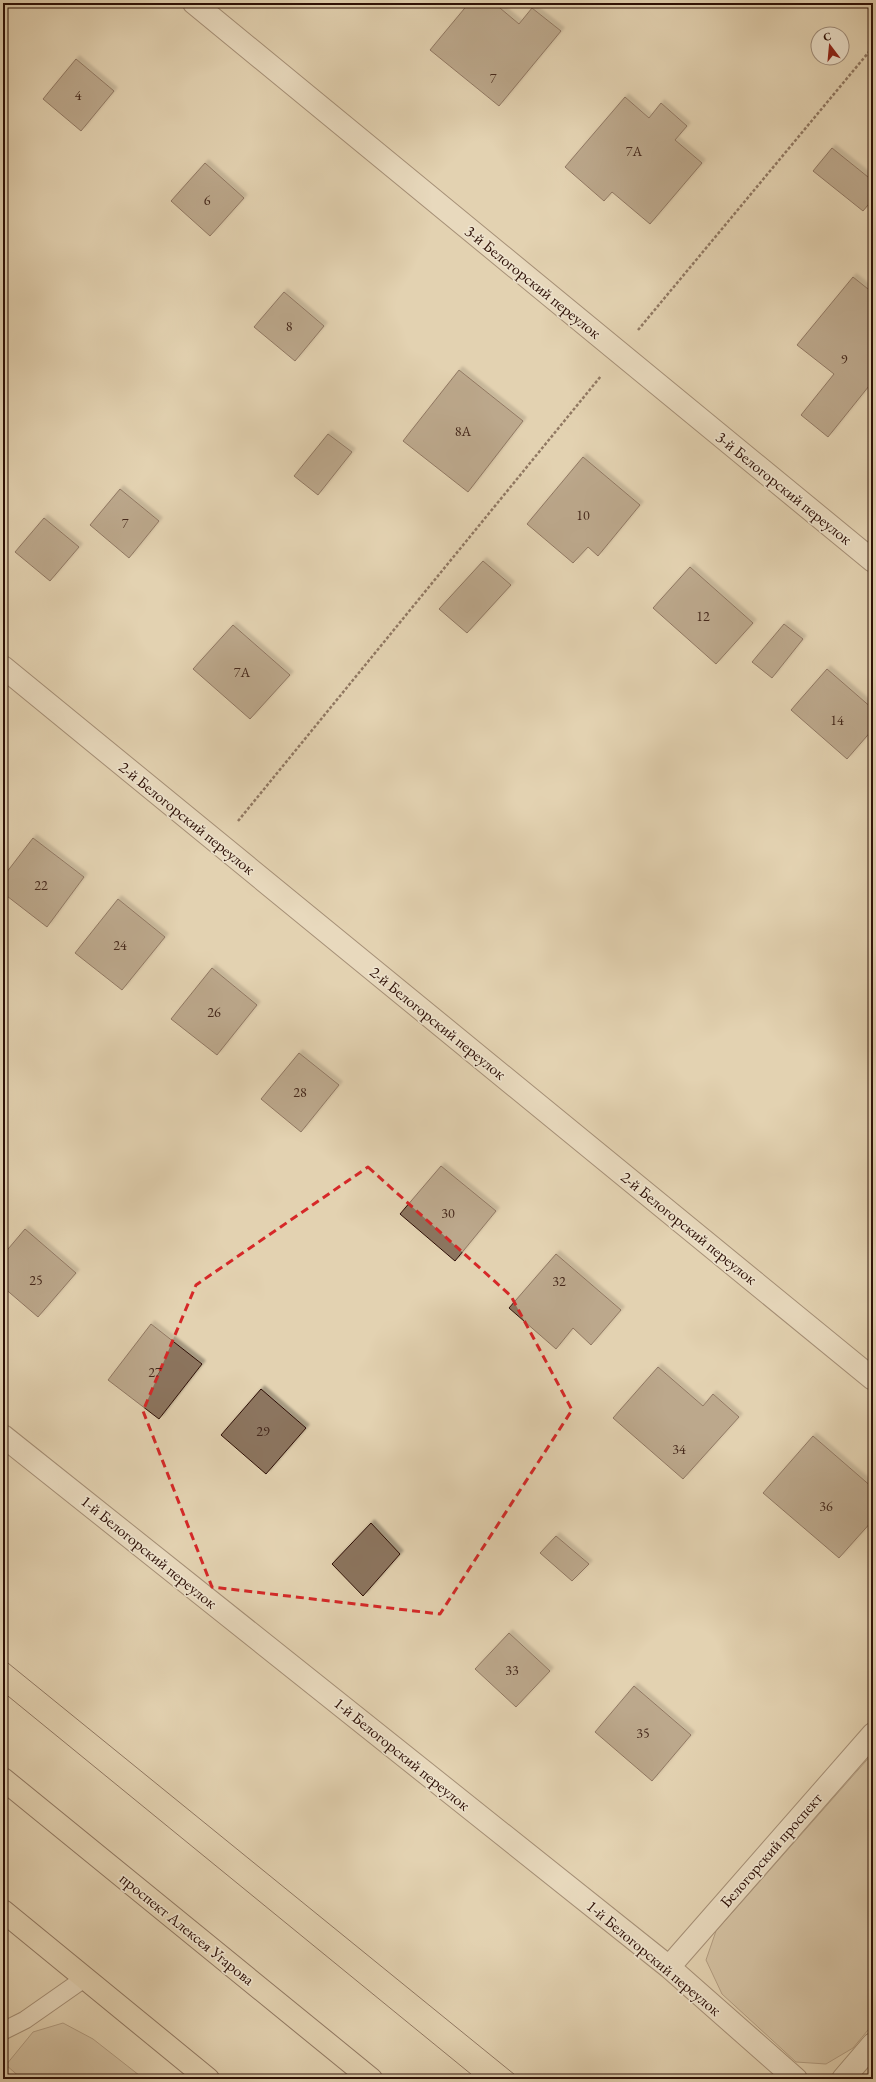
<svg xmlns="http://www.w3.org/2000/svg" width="876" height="2082" viewBox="0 0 876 2082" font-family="'EB Garamond',serif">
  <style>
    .green { fill: #c4b194; stroke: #78604c }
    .building { fill: #8c745e; stroke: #2d0f05; filter: url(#shadow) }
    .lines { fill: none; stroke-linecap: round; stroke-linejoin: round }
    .lane-casing { stroke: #5a4030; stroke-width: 19 }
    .street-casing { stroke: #5a4030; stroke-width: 24 }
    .primary-casing { stroke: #2d0f05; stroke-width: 24 }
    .path { stroke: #2d0f05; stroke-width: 2.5; stroke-dasharray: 3 2; stroke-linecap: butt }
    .lane { stroke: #ede2cc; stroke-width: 17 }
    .street { stroke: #ede2cc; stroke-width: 22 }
    .primary { stroke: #e3d2b1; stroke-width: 22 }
    .tram { stroke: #2d0f05; stroke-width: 1 }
    .marked { fill: none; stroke: #d62828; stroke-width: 3; stroke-dasharray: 8 5; stroke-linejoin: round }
    .labels { text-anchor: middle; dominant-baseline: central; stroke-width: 3.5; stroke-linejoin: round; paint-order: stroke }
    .number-label { font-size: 14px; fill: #45281b }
    .street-label { font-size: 16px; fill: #2d0f05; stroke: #ede2cc }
  </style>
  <defs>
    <filter id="shadow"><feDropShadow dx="3.5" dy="-3.5" stdDeviation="1" flood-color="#0004"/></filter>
  </defs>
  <rect width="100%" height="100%" fill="#e3d2b1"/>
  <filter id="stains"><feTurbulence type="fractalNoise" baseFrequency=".005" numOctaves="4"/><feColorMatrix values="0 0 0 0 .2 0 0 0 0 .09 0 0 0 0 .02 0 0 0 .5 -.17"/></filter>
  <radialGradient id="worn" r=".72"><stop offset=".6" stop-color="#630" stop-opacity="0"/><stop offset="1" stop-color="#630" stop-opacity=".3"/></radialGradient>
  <path class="green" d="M873,1753V2024L853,2048L826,2064L796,2062L722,1994L706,1960L716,1931Z
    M63,2023L93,2039L144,2079H22L6,2065L33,2032Z"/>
  <path class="building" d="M433,3H441L438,7Z
    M469,3H494L519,24L532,8L561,31L499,106L430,50Z
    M76,59L114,91L81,131L43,99Z
    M625,97L649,118L661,103L687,126L675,140L702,163L650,224L612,192L604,201L565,167Z
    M832,148L873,181V199L863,211L813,171Z
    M205,163L244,198L210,236L171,201Z
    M853,277L873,293V381L828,437L801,415L834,374L797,345Z
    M284,292L324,326L295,361L254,327Z
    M459,370L523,421L468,492L403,441Z
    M328,434L352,452L318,495L294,476Z
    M583,457L640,505L598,556L588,547L573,563L527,524Z
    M120,489L159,521L129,558L90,525Z
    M44,518L79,547L50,581L15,552Z
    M483,561L511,585L467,633L439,609Z
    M690,567L753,623L716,664L653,608Z
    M784,624L803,639L772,678L752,662Z
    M233,625L290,675L250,719L193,669Z
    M827,669L873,709V729L847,759L791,710Z
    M33,838L84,877L47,927L3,893V877Z
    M118,899L165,937L122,990L75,953Z
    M212,968L257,1005L217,1055L171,1019Z
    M299,1053L339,1085L301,1132L261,1099Z
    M441,1166L496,1211L455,1261L400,1214Z
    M25,1229L76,1273L38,1317L3,1287V1255Z
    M556,1254L621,1310L591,1345L573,1328L556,1349L509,1308Z
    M151,1324L202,1364L159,1419L108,1380Z
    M658,1367L703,1406L713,1394L739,1417L683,1479L613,1418Z
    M261,1389L306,1428L266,1474L221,1435Z
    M813,1436L873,1488V1520L839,1558L763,1493Z
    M371,1523L400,1554L363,1596L332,1564Z
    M556,1536L589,1564L572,1581L540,1553Z
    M509,1633L550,1671L516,1707L475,1669Z
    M634,1686L691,1735L652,1781L595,1732Z"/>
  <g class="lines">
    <defs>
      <path id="lane" d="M3,2031L25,2020L85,1978"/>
      <path id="street" d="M194,3L873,561
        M3,667L873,1379
        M3,1436L669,1967L796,2079
        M669,1967L873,1734
        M843,2079L873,2044"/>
      <path id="primary" d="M3,1779L371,2079
        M3,1911L208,2079"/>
    </defs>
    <use href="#lane" class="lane-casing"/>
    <use href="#street" class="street-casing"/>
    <use href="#primary" class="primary-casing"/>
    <path class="path" d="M638,330L873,47
      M238,821L601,376"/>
    <use href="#lane" class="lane"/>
    <use href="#street" class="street"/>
    <use href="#primary" class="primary"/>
    <path class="tram" d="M3,1659L520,2079
      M3,1692L477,2079"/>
  </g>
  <path d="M0 0H876V2082H0ZM368,1167L511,1296L572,1410L440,1614L212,1587L143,1411L196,1285Z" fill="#e3d2b1" fill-opacity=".55" fill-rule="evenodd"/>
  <path class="marked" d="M368,1167L511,1296L572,1410L440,1614L212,1587L143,1411L196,1285Z"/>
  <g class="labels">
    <g class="number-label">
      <text x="493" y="78">7</text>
      <text x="78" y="95">4</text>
      <text x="634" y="151">7А</text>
      <text x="207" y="200">6</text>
      <text x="289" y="326">8</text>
      <text x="844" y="359">9</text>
      <text x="463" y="431">8А</text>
      <text x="583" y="515">10</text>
      <text x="125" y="523">7</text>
      <text x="703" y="616">12</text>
      <text x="242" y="672">7А</text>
      <text x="837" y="720">14</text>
      <text x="41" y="885">22</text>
      <text x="120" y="945">24</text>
      <text x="214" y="1012">26</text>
      <text x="300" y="1092">28</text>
      <text x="448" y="1213">30</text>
      <text x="36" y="1280">25</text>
      <text x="559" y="1281">32</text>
      <text x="155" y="1372">27</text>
      <text x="263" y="1431">29</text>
      <text x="679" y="1449">34</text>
      <text x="826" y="1506">36</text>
      <text x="512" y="1670">33</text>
      <text x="643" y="1733">35</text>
    </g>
    <g class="street-label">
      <text transform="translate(533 282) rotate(39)">3-й Белогорский переулок</text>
      <text transform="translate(784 488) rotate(39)">3-й Белогорский переулок</text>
      <text transform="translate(187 818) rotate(39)">2-й Белогорский переулок</text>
      <text transform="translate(438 1023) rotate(39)">2-й Белогорский переулок</text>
      <text transform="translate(689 1228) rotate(39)">2-й Белогорский переулок</text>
      <text transform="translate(149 1552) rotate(39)">1-й Белогорский переулок</text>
      <text transform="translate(402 1754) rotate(39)">1-й Белогорский переулок</text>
      <text transform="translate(771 1850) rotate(-49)">Белогорский проспект</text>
      <text transform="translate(187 1929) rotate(39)">проспект Алексея Угарова</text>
      <text transform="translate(654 1958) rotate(40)">1-й Белогорский переулок</text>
    </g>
  </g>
  <rect width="876" height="2082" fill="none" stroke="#e3d2b1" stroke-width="16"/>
  <rect x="4" y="4" width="868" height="2074" fill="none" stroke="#2d0f05" stroke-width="2"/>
  <rect x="8" y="8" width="860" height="2066" fill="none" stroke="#2d0f05"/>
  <g transform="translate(830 46) rotate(344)"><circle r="19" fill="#ede2cc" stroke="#a08e7c"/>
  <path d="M0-3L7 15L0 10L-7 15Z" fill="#8f2418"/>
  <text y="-6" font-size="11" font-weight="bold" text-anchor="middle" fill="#2d0f05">С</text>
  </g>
  <rect width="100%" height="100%" filter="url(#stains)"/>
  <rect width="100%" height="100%" fill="url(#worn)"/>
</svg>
